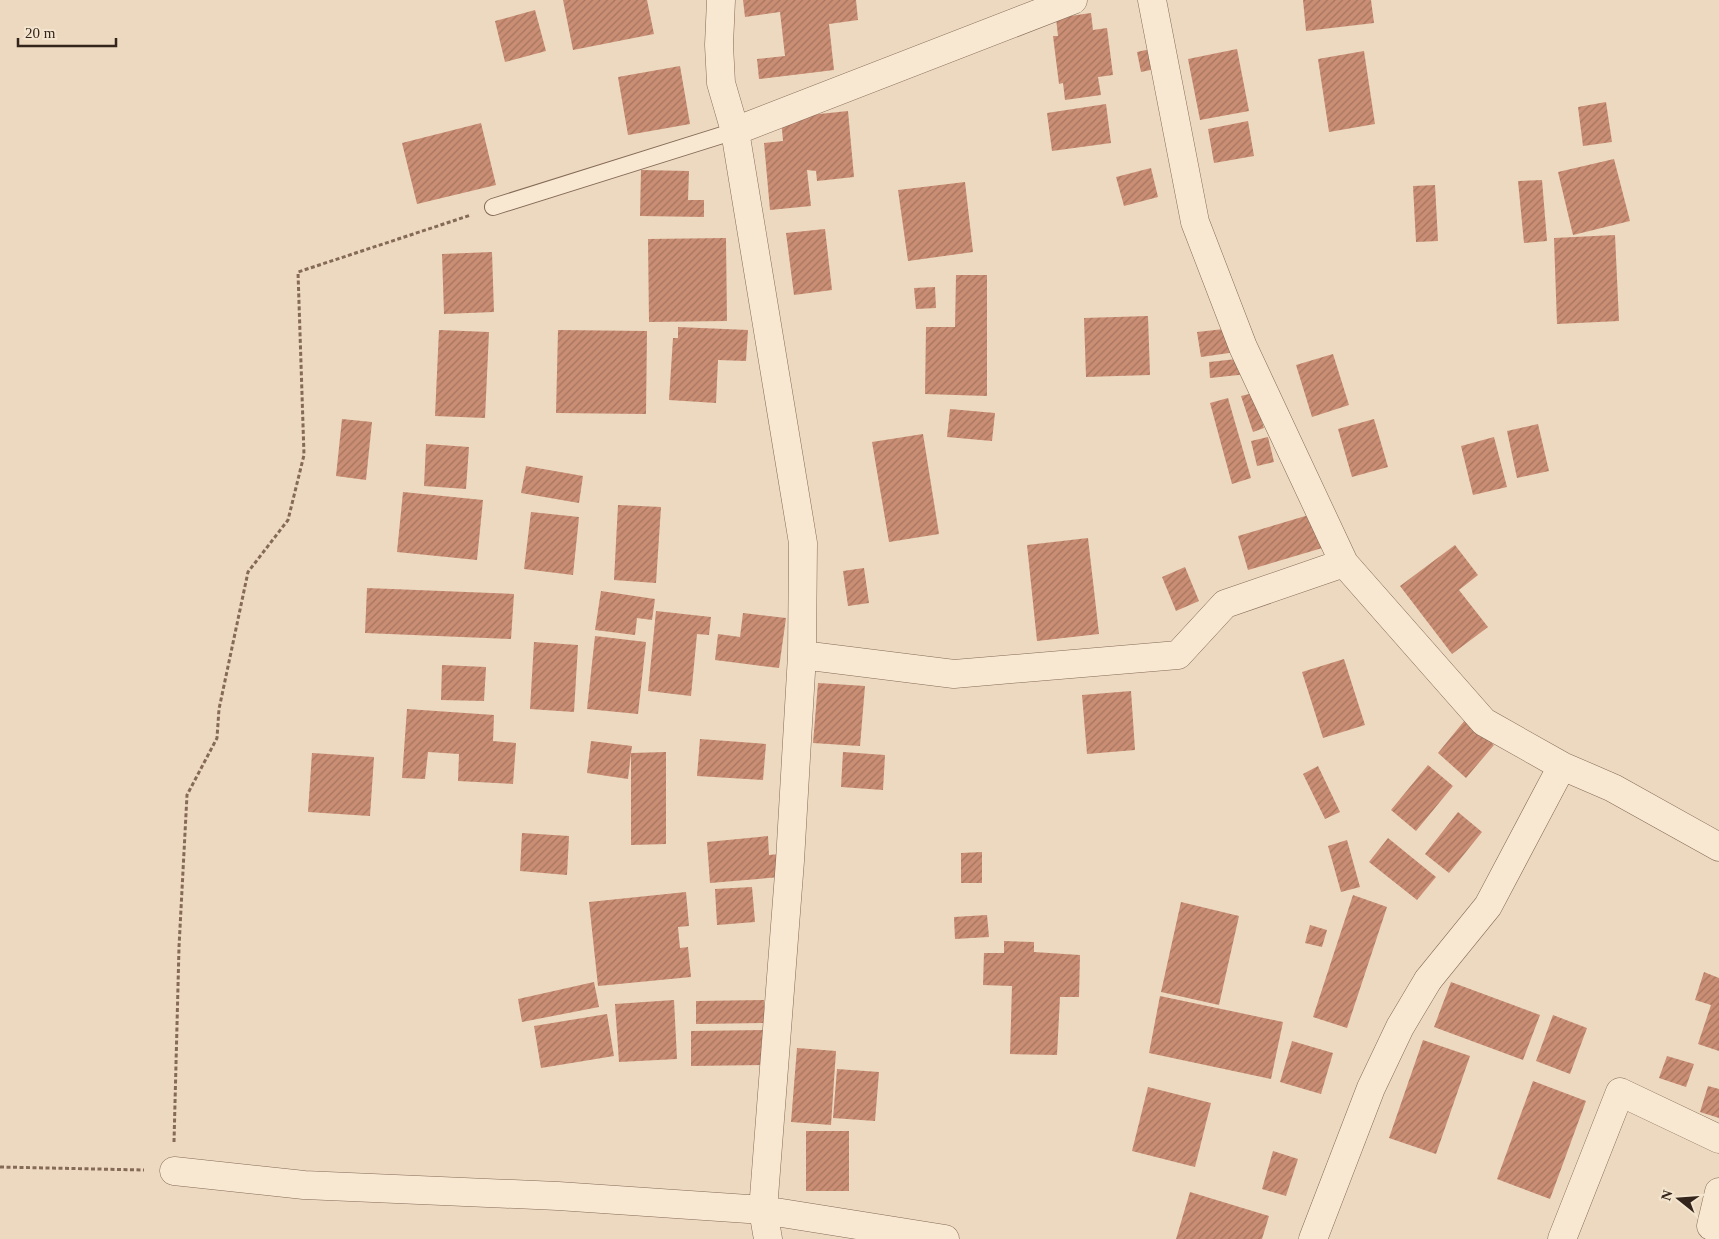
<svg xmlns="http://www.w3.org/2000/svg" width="1719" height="1239" viewBox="0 0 1719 1239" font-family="Georgia,serif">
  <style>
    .building { fill: url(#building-hatch) }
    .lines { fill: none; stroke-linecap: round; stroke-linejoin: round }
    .service-casing { stroke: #856a58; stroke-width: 18 }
    .minor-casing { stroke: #856a58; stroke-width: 29 }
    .tertiary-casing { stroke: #856a58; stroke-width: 29 }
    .path { stroke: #856a58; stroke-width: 3; stroke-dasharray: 4 2.5; stroke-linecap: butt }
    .service { stroke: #f8e8d2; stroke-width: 16 }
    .minor { stroke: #f8e8d2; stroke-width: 28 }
    .tertiary { stroke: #f8e8d2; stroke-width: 28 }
  </style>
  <defs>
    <pattern id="building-hatch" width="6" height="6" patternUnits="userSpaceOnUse" patternTransform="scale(1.25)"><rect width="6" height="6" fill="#ca8e75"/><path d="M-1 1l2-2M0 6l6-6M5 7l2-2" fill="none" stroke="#a5745f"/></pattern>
  </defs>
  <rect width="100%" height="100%" fill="#edd9bf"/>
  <path class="building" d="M563,0H647L654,34L573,50Z
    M743,0H856L858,20L829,24L834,70L759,79L757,59L785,56L780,12L745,17Z
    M1303,0H1371L1374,23L1306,31Z
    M535,10L546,51L505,62L495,21Z
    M1091,13L1093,30L1107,28L1113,75L1098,77L1101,95L1065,100L1063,83L1059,84L1053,36H1058L1056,18Z
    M1155,48L1160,68L1141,72L1137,52Z
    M1237,49L1249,111L1200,120L1188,59Z
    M1364,51L1375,124L1329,132L1318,59Z
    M680,66L690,124L628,135L618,77Z
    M1606,102L1612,142L1583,146L1578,107Z
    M1106,104L1111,143L1052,151L1047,113Z
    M848,111L854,177L817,181L816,171L807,170L811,206L770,210L764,143L783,141L781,118Z
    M1248,121L1254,156L1214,163L1208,129Z
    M481,123L496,185L417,204L402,143Z
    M1614,159L1630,221L1573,235L1558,172Z
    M1151,168L1158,197L1124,206L1116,177Z
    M641,170L689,171L688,200H704V217L640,216Z
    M1542,180L1547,241L1524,243L1518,181Z
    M965,182L973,252L908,261L898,190Z
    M1435,185L1438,241L1416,242L1413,186Z
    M825,229L832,290L794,295L786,233Z
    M1615,235L1619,321L1557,324L1554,238Z
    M726,238L727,321L649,322L648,239Z
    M492,252L494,312L444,314L442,254Z
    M956,275H987V396L925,394L926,327H955Z
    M935,287L936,308L916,309L914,288Z
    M1148,316L1150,375L1086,377L1084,318Z
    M678,327L748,330L746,361L718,360L716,403L669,400L673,338H678Z
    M1233,328L1236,352L1201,357L1197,332Z
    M439,330L489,332L485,418L435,416Z
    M558,330L647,331L646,414L556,413Z
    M1333,354L1349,405L1312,417L1296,365Z
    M1246,358L1248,374L1210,378L1209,362Z
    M1253,393L1264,428L1253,432L1241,396Z
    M1228,398L1251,478L1232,484L1210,403Z
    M950,409L995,413L992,441L947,437Z
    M342,419L372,422L366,480L336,476Z
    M1374,419L1388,467L1352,477L1338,429Z
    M1538,424L1549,471L1517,478L1507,431Z
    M923,434L939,534L889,542L872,442Z
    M1268,437L1274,462L1257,466L1251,441Z
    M1494,437L1507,487L1473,495L1461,446Z
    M426,444L469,447L466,489L424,486Z
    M526,466L583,476L579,503L521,493Z
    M403,492L483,500L477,560L397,552Z
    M618,505L661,507L656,583L614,580Z
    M531,512L579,517L573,575L524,569Z
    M1319,512L1329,546L1248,570L1238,536Z
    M1088,538L1099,634L1037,641L1027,545Z
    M1455,545L1478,575L1459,590L1488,627L1452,654L1400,586Z
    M1185,567L1199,601L1176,611L1162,577Z
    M864,568L869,603L848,606L843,571Z
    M367,588L514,594L511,639L365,633Z
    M601,591L655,599L652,620L637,618L635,635L595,630Z
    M656,611L711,617L709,635L697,634L691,696L648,691Z
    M743,613L786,618L779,668L715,660L718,634L740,637Z
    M595,636L646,642L638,714L587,709Z
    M534,642L578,645L574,712L530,709Z
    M1344,659L1365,725L1323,738L1302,672Z
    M442,665L486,667L484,701L441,700Z
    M818,683L865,686L860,746L813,743Z
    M1131,691L1135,750L1087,754L1082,695Z
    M407,709L494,715L493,741L516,743L513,784L458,781L459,754L428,752L425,779L402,778Z
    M1465,720L1494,745L1466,778L1438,753Z
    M700,739L766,744L763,780L697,776Z
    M591,741L632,746L631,753L666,752V844L631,845V753L628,779L587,773Z
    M843,752L885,755L883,790L841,787Z
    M312,753L374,757L370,816L308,812Z
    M1428,765L1453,786L1416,831L1391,810Z
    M1318,766L1340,812L1325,819L1303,774Z
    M1458,812L1482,832L1449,873L1425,854Z
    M522,833L569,836L567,875L520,871Z
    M768,836L769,855L780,854L781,877L710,883L707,842Z
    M1388,838L1436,877L1417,900L1369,862Z
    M1347,840L1360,887L1341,892L1328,846Z
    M982,852V883H961V853Z
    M752,887L755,922L717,925L715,889Z
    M686,892L689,926L678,927L680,948L688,947L691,977L598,986L589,902Z
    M1353,895L1387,907L1347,1028L1313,1017Z
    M1181,902L1239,916L1219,1005L1161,992Z
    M987,915L989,937L955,939L954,917Z
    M1310,925L1327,930L1322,947L1305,943Z
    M1004,941L1034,942V952L1080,955L1079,997H1060L1057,1055L1010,1054L1012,986L983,985L984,953H1004Z
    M1704,972L1719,978V1051L1698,1044L1711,1005L1695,1000Z
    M594,982L599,1007L522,1022L518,999Z
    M1451,982L1540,1015L1523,1060L1434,1027Z
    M1160,996L1283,1022L1271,1079L1149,1053Z
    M674,1000L677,1059L619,1062L615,1004Z
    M764,1000V1023L696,1024V1001Z
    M607,1014L614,1056L541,1068L534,1026Z
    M1553,1015L1587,1028L1570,1074L1536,1061Z
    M764,1030L765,1065L691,1066V1031Z
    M1423,1040L1470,1056L1436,1154L1389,1138Z
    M1292,1041L1333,1053L1321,1094L1280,1082Z
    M797,1048L836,1051L831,1125L791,1122Z
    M1667,1056L1694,1064L1686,1087L1659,1078Z
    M837,1069L879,1072L875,1121L833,1118Z
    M1533,1081L1586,1101L1550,1199L1497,1179Z
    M1708,1086L1719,1089V1118L1700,1112Z
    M1148,1087L1211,1103L1195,1167L1132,1151Z
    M806,1131H849V1191H806Z
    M1273,1151L1298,1159L1286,1196L1262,1189Z
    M1190,1192L1269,1216L1262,1239H1176Z"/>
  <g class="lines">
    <defs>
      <path id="service" d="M493,207L735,131"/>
      <path id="minor" d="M721,0L719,45L721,83L735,131L803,543L802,655L790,861L763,1210L768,1239
        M1152,0L1195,222L1243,347L1344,563L1484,722L1562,766L1613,788L1719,847
        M735,131L1073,0
        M802,655L954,674L1178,655L1225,604L1344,563
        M1428,980L1488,906L1562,766
        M174,1171L304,1185L558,1196L763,1210L945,1239
        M1719,1192L1711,1226L1719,1227
        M1562,1239L1620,1092L1719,1139"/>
      <path id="tertiary" d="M1313,1239L1371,1088L1400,1027L1428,980"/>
    </defs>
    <use href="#service" class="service-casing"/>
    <use href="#minor" class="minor-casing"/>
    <use href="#tertiary" class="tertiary-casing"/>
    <path class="path" d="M174,1142L179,947L187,795L217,738L219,709L248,572L288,520L304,455L298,272L471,215
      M0,1167L144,1170"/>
    <use href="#service" class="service"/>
    <use href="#minor" class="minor"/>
    <use href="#tertiary" class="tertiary"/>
  </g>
  <g transform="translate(1679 1199) rotate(287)" stroke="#f4e5ce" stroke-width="4" paint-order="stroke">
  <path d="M0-4L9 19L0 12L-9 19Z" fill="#34251c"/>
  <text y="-8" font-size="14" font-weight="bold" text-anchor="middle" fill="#34251c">N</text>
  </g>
  <path d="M18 38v8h98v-8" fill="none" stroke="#34251c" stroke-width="2.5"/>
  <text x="25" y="38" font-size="15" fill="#34251c" stroke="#f4e5ce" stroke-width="4" paint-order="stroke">20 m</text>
</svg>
